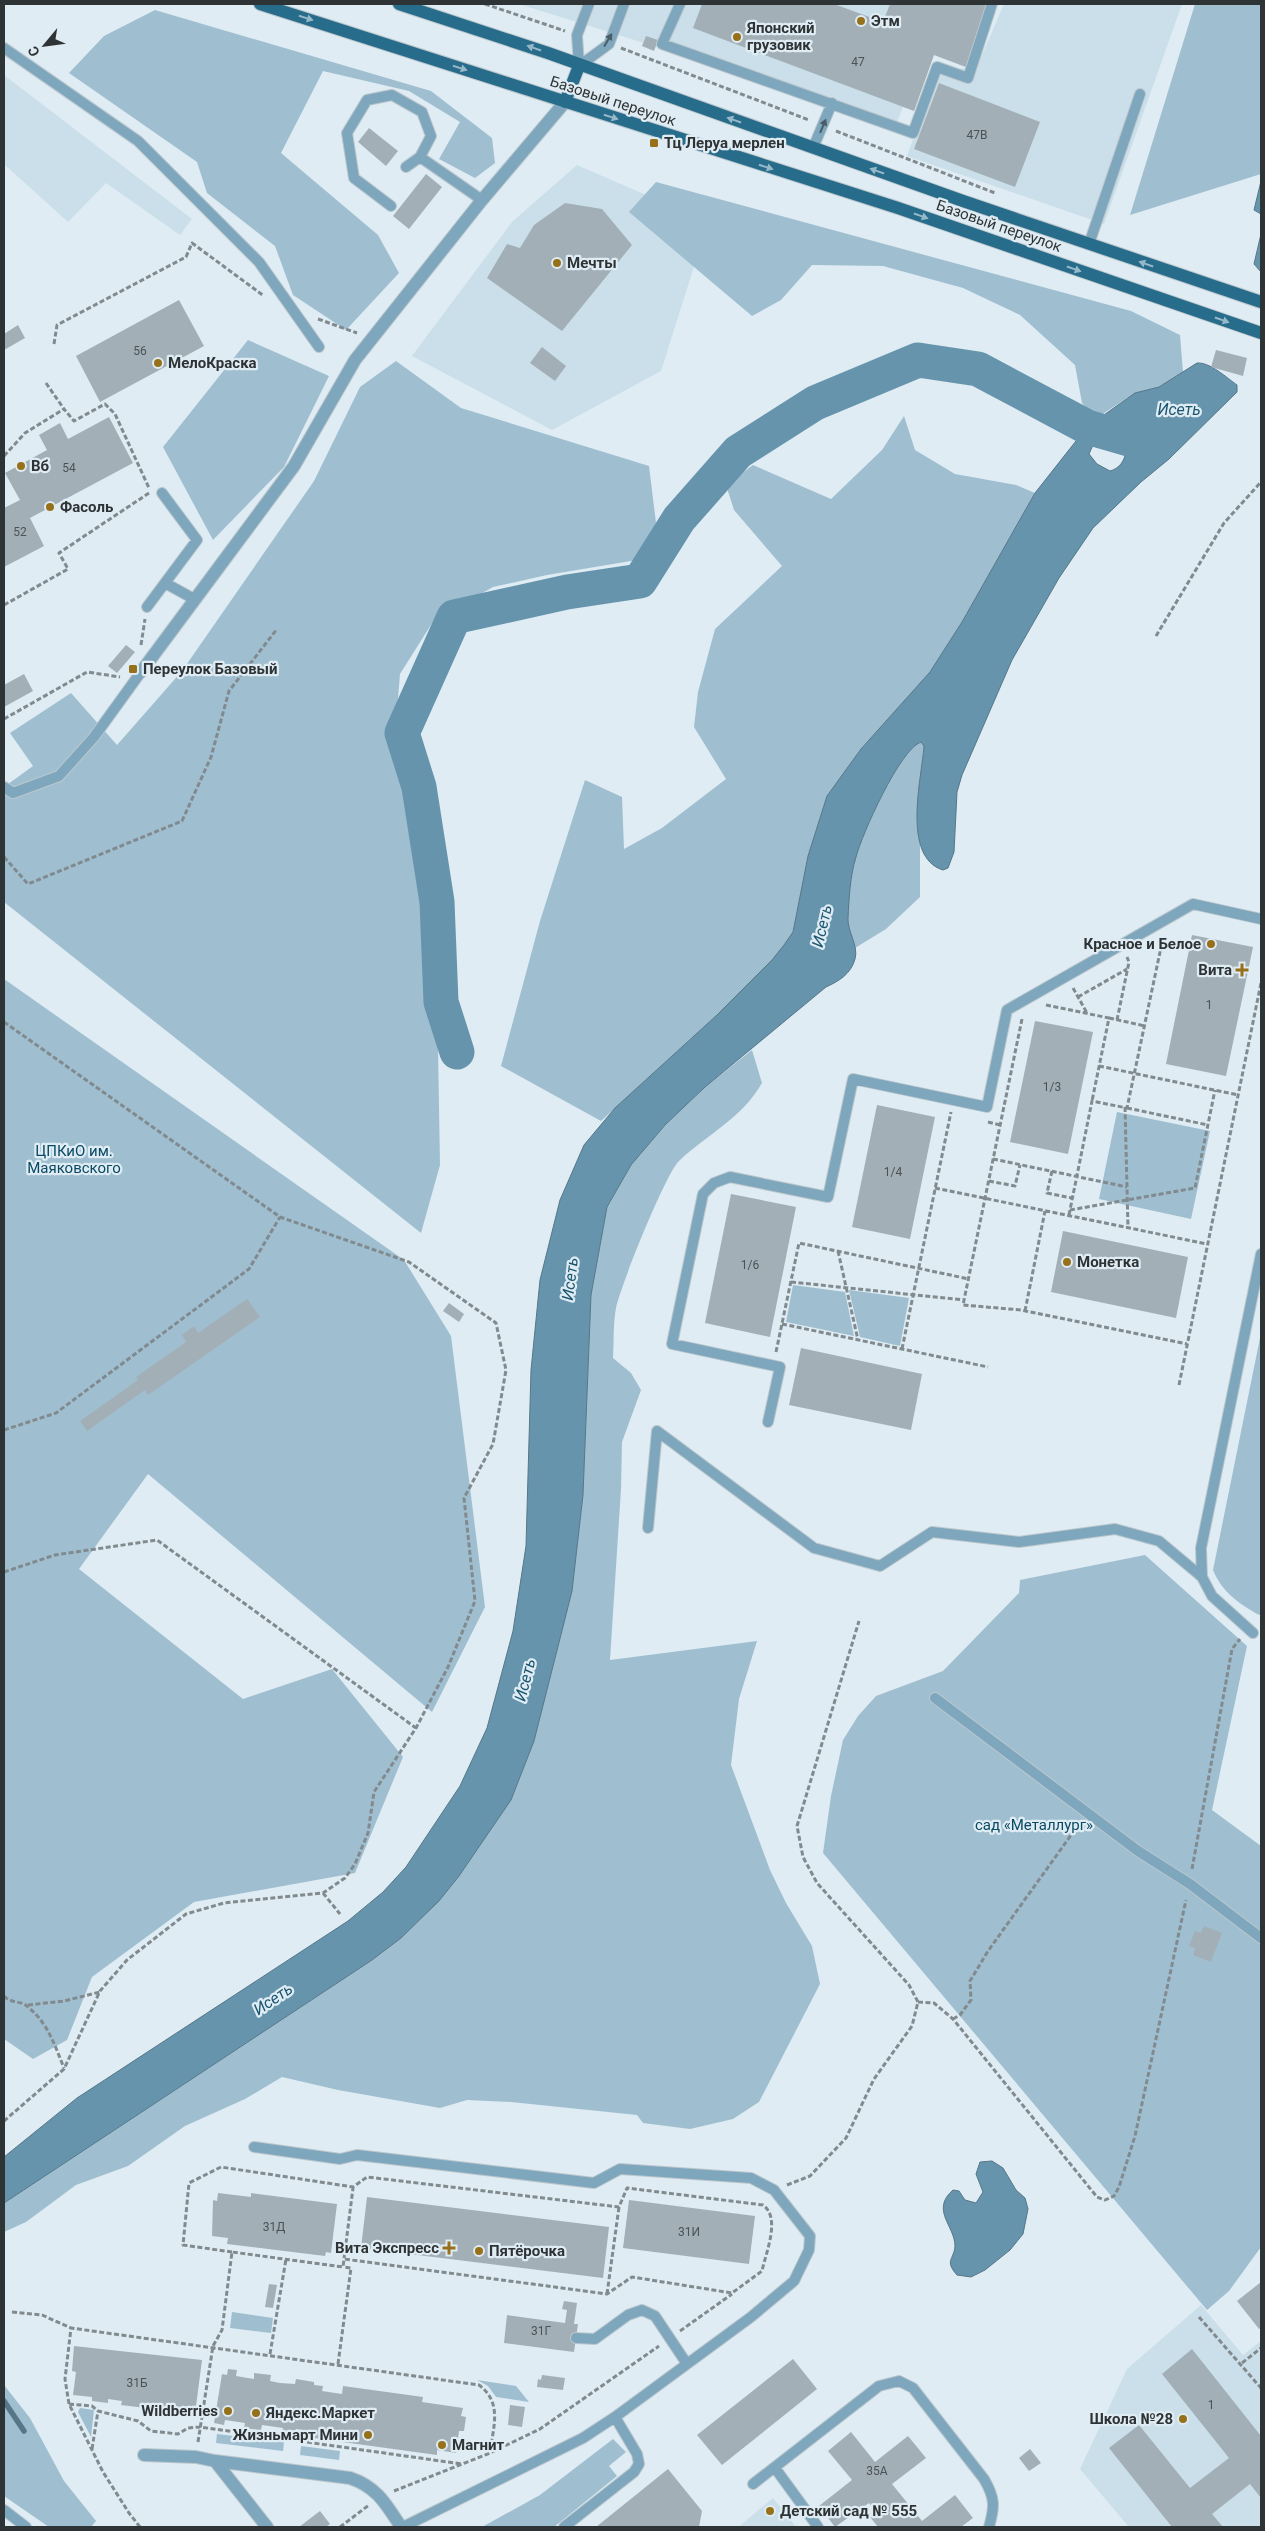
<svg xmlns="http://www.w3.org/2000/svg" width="1265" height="2531" viewBox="0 0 1265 2531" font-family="Roboto,sans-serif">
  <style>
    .built { fill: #cadfe9 }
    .green { fill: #9fbfd1 }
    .water { fill: #6694ac; stroke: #578; fill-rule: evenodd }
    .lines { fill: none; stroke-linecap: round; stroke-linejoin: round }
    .stream { stroke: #578; stroke-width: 5.5 }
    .river { stroke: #6694ac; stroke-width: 35 }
    .building { fill: #a3afb6 }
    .lane-casing { stroke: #bcc7cd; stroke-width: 12 }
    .street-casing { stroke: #bcc7cd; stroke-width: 14 }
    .primary-casing { stroke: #bcc7cd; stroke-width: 14 }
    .path { stroke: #818a8e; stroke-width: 3; stroke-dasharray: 5 2.5; stroke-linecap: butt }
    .lane { stroke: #7ea7bd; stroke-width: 10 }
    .street { stroke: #7ea7bd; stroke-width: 12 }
    .primary { stroke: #286c8b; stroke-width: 12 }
    .oneway { fill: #96b9c9 }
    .oneway2 { fill: #4a5c65 }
    .poi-dot { fill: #97701a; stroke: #dfecf3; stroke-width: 2 }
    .labels { text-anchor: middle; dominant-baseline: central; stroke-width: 4.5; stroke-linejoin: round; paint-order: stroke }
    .number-label { font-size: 12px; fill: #4b5255 }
    .poi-label { font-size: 15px; font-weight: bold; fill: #2e3335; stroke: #dfecf3; text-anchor: start }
    .street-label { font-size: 15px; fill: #2e3335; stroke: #dfecf3 }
    .park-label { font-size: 15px; fill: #094963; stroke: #dfecf3 }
    .water-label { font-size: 16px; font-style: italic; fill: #1b5670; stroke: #dfecf3 }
  </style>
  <rect width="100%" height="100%" fill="#dfecf3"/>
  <path class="built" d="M519,4H943L897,122Z
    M1004,4H1182L1104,224L907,156L939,68L976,69Z
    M4,75L192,219L180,235L106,183L68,222L4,164Z
    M577,165L708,222L661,371L552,430L412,356L512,222Z
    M1201,2305L1243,2355L1261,2341V2527H1129L1080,2469L1127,2369Z
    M773,2498L796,2527H738L742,2524Z"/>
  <path class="green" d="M1195,4H1261V174L1130,215Z
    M155,10L431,91L492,138L495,163L475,178L439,159L460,122L409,91L323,71L281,153L378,235L399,273L346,330L293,295L275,246L207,193L197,162L69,73L104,36Z
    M656,182L1131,311L1180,335L1183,372L1159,387L1135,393L1095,419L1082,403L1075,365L1020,315L963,288L883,266L812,265L781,300L752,316L629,212Z
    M248,340L329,376L284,467L213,540L163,447Z
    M396,361L461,408L649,466L656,523L637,560L547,575L493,587L434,620L400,674L393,759L430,822V915L423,969L438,1048L440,1165L421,1233L4,902V787L33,766L10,733L71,693L117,745L182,671L314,481L360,387Z
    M904,416L915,450L955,474L1016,485L1035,493L962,622L930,672L861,749L827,796L808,856L793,932L784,946L772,960L717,1015L601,1121L501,1066L540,921L585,780L622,797L624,849L662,828L726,779L694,727L698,692L715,629L782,566L734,510L726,485L753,465L831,499L882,450Z
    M921,742L924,746L917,822L920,843V897L886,929L855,948C853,939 849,930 847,922C845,907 851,872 856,857C862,834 900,749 921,742Z
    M4,979L404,1260L451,1336L485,1607L432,1712L148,1474L79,1569L243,1699L332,1669L403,1757L355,1873L194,1902L92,1977L67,2040L33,2059L4,2039Z
    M752,1050L762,1083C742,1118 708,1134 679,1161C666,1173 620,1287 616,1308C613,1324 614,1342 613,1358L631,1373L641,1390L622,1442L621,1489L610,1660L757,1641L739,1699L731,1765L770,1870L786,1903L812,1946L820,1984L759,2102L733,2119L690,2129L643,2123L637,2115L511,2102L467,2100L440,2108L338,2090L282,2077L245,2099L185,2126L128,2166L76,2185L26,2222L4,2232V2203L372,1960L401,1938L439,1901L459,1876L511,1800L534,1741L572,1590L583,1495L591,1295L607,1207L631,1165L665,1125L705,1087Z
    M1117,1112L1210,1131L1191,1219L1099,1199Z
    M793,1285L845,1292L854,1336L786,1322Z
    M849,1290L909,1298L900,1346L860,1337Z
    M1261,1333V1613L1259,1615C1238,1603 1222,1592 1213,1570Z
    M1145,1555L1247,1646L1212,1810L1261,1846V2247L1229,2291L1207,2310L823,1853L831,1796L843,1740L858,1716L876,1696L943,1671L1019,1593L1020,1580Z
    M232,2312L273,2318L271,2333L230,2328Z
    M477,2380L516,2386L529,2402L496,2397L488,2386Z
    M4,2385L30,2418L64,2481L96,2521L91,2527H49L4,2496Z
    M80,2408L94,2410L91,2437L78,2412Z
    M217,2434L284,2442L283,2451L216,2443Z
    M613,2439L626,2452L609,2466L617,2476L554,2527H482L540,2495Z
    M301,2446L340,2451L339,2460L300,2455Z"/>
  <path class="water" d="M1261,181V214L1254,210Z
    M1261,234V272L1254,264Z
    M1197,363C1210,362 1227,378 1237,385V392L1169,459L1141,482L1093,528L1059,578L1012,660L962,775L957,792L954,852L948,868L943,870C901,857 922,777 924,746L921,742C900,749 862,834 856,857C850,876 849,899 848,918C847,931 859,946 855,959C851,974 839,981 826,987L705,1087L665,1125L631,1165L607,1207L591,1295L583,1495L572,1591L534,1741L511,1800L459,1876L439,1901L401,1938L372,1960L4,2203V2157L77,2098L348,1921L383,1892L406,1867L460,1786L487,1728L513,1631L526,1546L531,1370L540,1280L560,1200L584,1145L615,1108L717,1015L772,960L784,945L793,932L808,856L827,796L861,749L930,672L962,622L1035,493L1087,427L1135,393L1159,387ZM1111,440L1124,443C1129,454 1122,468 1110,471L1097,464L1089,454L1093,445Z
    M992,2161L1003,2168L1016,2190L1025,2198L1028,2209L1023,2234L1010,2250L985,2270L971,2277L957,2275C944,2260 954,2260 955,2246C955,2226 930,2210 953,2190L959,2191L965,2200L976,2203L983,2192L976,2174L980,2162Z"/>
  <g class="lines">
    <path class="stream" d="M4,2401L24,2431"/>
    <path class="river" d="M457,1052L441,1002L437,902L419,787L402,733L454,617L567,592L640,581L679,519L738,452L815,403L918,360L978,369L1087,427L1132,440"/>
  </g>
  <path class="building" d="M702,4H834L883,22L890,4H995L971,69L934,55L914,111L693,28Z
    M646,36L658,40L654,51L642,46Z
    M939,83L1040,122L1015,187L914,149Z
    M369,128L398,151L386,166L358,142Z
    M426,174L442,187L409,229L393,216Z
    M565,203L602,209L632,245L562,331L487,278L507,244L520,248L534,225Z
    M179,300L204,346L100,402L76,356Z
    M18,325L25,338L4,350V334Z
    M542,347L566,366L555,381L530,363Z
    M1216,350L1247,358L1243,376L1211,367Z
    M109,417L133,463L30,518L44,546L4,567V508L20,500L5,473L47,450L39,435L60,423L68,439Z
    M126,645L135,652L117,673L108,666Z
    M24,674L33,691L4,707V685Z
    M1192,935L1253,947L1226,1076L1166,1064Z
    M1035,1021L1093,1032L1068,1154L1010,1142Z
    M877,1105L935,1117L910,1239L852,1227Z
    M731,1194L796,1207L770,1337L705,1323Z
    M1063,1231L1188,1257L1176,1318L1051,1292Z
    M247,1299L260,1317L148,1395L145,1390L87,1431L80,1421L138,1380L136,1377L186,1342L182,1335L194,1326L198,1333Z
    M449,1303L464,1314L459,1322L443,1311Z
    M801,1348L922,1374L911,1430L789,1405Z
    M1204,1926L1222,1933L1211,1962L1193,1955L1195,1948L1189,1946L1195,1931L1201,1933Z
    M218,2193L251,2197V2193L337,2204L331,2253L326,2252L325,2256L227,2244L228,2238L212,2236L213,2200L217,2201Z
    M367,2197L609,2227L603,2278L361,2248Z
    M629,2200L755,2216L749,2264L623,2248Z
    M1261,2282V2328L1259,2329L1237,2301Z
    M269,2284L277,2285L273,2308L265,2307Z
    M564,2301L577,2303L574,2324H578L574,2352L504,2343L507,2315L565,2323L567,2310L562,2309Z
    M74,2346L202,2360L195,2414L121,2405L122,2401L108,2399V2403L92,2401V2397L73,2395L76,2372L72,2371Z
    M1192,2349L1261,2436V2498L1250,2484L1212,2514L1223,2527H1172L1109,2448L1139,2425L1190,2488L1229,2458L1162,2374Z
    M793,2359L817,2389L722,2465L697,2435Z
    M228,2369L237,2370L236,2376L254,2379V2373L271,2375L270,2381L280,2383L295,2384L296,2379L314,2382V2385L323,2386L322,2391L342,2394L343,2386L423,2397L422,2402L463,2408L461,2416L466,2417L464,2431H459L456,2453L437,2450V2455L335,2441V2437L326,2435L325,2439L313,2438L314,2432L296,2429V2435L282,2433L283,2428L262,2425L261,2430L244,2428L245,2423L225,2420L224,2425L214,2423L222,2374L227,2375Z
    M542,2375L565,2378L563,2390L537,2387L538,2379L541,2380Z
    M510,2405L525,2407L522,2427L508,2425Z
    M851,2432L875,2462L908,2436L926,2458L892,2484L922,2521L955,2495L973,2518L961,2527H878L870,2517L876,2512L869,2503L835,2527L819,2506L852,2480L828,2451Z
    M1030,2449L1041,2463L1029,2471L1019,2458Z
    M668,2469L702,2511L699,2527H596Z
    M320,2511L330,2524L326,2527H299Z"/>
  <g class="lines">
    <defs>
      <path id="lane" d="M680,4L662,44L913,133L937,67L968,78L992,4
        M4,48L138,141L259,262L319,347
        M579,66L609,44L624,4
        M579,66L577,35L589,4
        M813,148L832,103
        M406,167L420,157L482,200
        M391,206L354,178L347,133L367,100L392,95L422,112L431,136L420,157
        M1089,244L1140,94
        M165,583L194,599
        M147,607L197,540L162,493
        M4,787L13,793L59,776L94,737L141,672
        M768,1422L780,1367L672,1344L703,1194L714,1183L730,1177L828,1197L853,1079L987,1107L1007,1010L1193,904L1261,919
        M648,1528L657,1431L814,1548L880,1566L932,1532L1019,1542L1115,1529L1159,1541L1202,1577
        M1253,1633L1212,1596L1202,1577L1201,1548L1261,1254
        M935,1698L1138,1851L1190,1884L1261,1938
        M254,2147L340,2159L357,2155L594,2183L620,2169L751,2178L774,2190L810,2236L809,2250L794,2281L751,2317L615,2417L583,2438L403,2527
        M576,2338L595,2339L628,2315L642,2310L655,2316L687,2364
        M775,2468L818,2527
        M753,2484L879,2386L899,2381L913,2388L984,2479C995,2498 995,2506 989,2527
        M4,2510L26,2527
        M564,2527L634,2472L639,2464L637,2454L615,2417"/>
      <path id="street" d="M141,672L294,466L355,360L482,200L565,102
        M144,2455L196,2457L215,2461L267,2527
        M215,2461L350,2478C377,2487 386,2504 401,2527"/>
      <path id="primary" d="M260,4L898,208L1261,333
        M399,4L548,53L963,201L1261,302
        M565,102L579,66"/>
    </defs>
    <use href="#lane" class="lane-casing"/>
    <use href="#street" class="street-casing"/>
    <use href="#primary" class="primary-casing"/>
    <path class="path" d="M485,4L565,31
      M621,48L809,120
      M836,131L995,193
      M318,319L357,333
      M54,344L57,325L186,257L192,243L264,296
      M46,383L64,409
      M4,456L25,433L64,409L74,421L105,404L115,414L149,488
      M4,605L68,569L59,553L149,493
      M1156,636L1224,523L1261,482
      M141,645L145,619
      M4,719L87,672L120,677
      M4,857L28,884L182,821L211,757L229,691L277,629
      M1073,988L1087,1013
      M1078,997L1127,969
      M1046,1005L1109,1018L1092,1101
      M1109,1018L1145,1026
      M1022,1019L963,1305L1021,1310L1187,1344
      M1117,1020L1129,962L1127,957
      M4,1022L280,1217L409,1262L496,1323L506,1370L493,1444L464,1498L475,1601L448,1667L416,1728L374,1792L368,1833L355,1864L345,1878L323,1893L224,1903L186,1914L127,1960L100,1991L64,2069L4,2121
      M1099,1066L1238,1095
      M1125,1107L1128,1228
      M1127,1108L1208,1125
      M988,1122L1000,1125
      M993,1159L1127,1187
      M1052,1171L1047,1193L1072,1198
      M989,1181L1015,1186L1020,1165
      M935,1188L1207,1244
      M1070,1210L1195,1188L1215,1090
      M1069,1215L1092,1101L1127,1108L1163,938
      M838,1251L858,1340
      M791,1282L964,1300
      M1025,1311L1045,1211
      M782,1324L988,1367
      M902,1349L951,1112
      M776,1352L799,1243L969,1279
      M1179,1385L1261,983
      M4,1430L56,1413L249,1269L280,1217
      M4,1572L55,1555L157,1540L416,1728
      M1192,1869L1232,1649L1240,1639
      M323,1893L340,1914
      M4,1996C11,2004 21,2000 28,2007C48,2023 55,2046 64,2068
      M918,2002L934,2003L953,2019L1097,2197L1105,2200L1114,2196L1119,2187L1135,2136L1186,1900
      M28,2005L64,2001L100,1992
      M953,2019L960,2015L971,2000L970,1981L988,1951L1079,1824
      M787,2185L810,2176L846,2138L874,2079L912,2026L918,2002L909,1985L817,1883L803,1857L797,1826L859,1621
      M232,2252L183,2245L189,2183L221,2167L353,2187L367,2177L619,2207L627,2188L763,2205C781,2218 766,2252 762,2271L732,2293L632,2277L607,2294L344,2259
      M607,2294L619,2207
      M12,2312L42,2315L71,2328
      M1199,2317L1261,2388
      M680,2331L732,2294
      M270,2354L286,2259
      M1242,2363L1261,2348
      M338,2364L351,2268L343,2267
      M69,2404L92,2406L98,2411L138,2421L151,2431L178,2434L188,2428L200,2427L462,2464
      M198,2442L213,2346L222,2330L232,2252L343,2267L353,2188
      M92,2449L98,2411
      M394,2491L490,2453L540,2429L659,2346
      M140,2527L129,2513L103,2472L69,2404L65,2379L71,2328L479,2385C503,2403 493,2427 490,2453
      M340,2527L369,2505"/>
    <use href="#lane" class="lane"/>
    <use href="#street" class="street"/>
    <use href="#primary" class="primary"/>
  </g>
  <defs><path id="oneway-solid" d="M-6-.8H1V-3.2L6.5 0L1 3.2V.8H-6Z" transform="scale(1.25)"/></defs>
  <g class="oneway">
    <use href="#oneway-solid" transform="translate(306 18) rotate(18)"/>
    <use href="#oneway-solid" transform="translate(534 48) rotate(-161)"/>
    <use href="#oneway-solid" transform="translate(460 68) rotate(18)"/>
    <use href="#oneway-solid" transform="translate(611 117) rotate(18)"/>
    <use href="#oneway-solid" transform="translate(734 120) rotate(-161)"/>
    <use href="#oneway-solid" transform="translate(766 167) rotate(18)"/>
    <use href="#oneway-solid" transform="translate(877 171) rotate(-161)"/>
    <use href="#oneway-solid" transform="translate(921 216) rotate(19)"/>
    <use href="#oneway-solid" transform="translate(1146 264) rotate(-161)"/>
    <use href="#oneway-solid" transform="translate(1074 269) rotate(19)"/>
    <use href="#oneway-solid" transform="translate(1222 320) rotate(19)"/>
  </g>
  <g class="oneway2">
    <use href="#oneway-solid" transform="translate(608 40) rotate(-59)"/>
    <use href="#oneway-solid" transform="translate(823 126) rotate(-67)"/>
  </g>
  <g class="poi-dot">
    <circle cx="861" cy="21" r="5"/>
    <circle cx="737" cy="37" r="5"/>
    <rect x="649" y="138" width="10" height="10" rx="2.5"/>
    <circle cx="557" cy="263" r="5"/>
    <circle cx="158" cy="363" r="5"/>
    <circle cx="21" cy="466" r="5"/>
    <circle cx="50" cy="507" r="5"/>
    <rect x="128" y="664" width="10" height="10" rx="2.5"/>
    <circle cx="1211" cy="944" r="5"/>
    <path d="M1239.5 962.5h5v5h5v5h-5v5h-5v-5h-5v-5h5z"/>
    <circle cx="1067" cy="1262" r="5"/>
    <path d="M446.5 2240.5h5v5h5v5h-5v5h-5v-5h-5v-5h5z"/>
    <circle cx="479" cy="2251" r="5"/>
    <circle cx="228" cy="2411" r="5"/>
    <circle cx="256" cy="2413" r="5"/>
    <circle cx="1183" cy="2419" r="5"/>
    <circle cx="368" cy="2435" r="5"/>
    <circle cx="442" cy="2445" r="5"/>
    <circle cx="770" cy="2511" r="5"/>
  </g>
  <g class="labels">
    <g class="number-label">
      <text x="858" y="62">47</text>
      <text x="977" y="135">47В</text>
      <text x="140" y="351">56</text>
      <text x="69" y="468">54</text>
      <text x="20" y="532">52</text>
      <text x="1209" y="1005">1</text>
      <text x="1052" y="1087">1/3</text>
      <text x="893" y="1172">1/4</text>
      <text x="750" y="1265">1/6</text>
      <text x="274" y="2227">31Д</text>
      <text x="689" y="2232">31И</text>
      <text x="541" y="2331">31Г</text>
      <text x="137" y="2383">31Б</text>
      <text x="1211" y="2405">1</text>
      <text x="877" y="2471">35А</text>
    </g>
    <g class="poi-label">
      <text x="871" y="21">Этм</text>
      <text x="747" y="28">Японский<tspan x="747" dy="17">грузовик</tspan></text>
      <text x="664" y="143">Тц Леруа мерлен</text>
      <text x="567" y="263">Мечты</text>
      <text x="168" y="363">МелоКраска</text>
      <text x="31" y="466">Вб</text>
      <text x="60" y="507">Фасоль</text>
      <text x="143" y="669">Переулок Базовый</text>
      <text x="1201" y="944" text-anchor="end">Красное и Белое</text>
      <text x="1232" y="970" text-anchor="end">Вита</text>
      <text x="1077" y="1262">Монетка</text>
      <text x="439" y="2248" text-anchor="end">Вита Экспресс</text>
      <text x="489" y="2251">Пятёрочка</text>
      <text x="218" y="2411" text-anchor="end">Wildberries</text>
      <text x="266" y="2413">Яндекс.Маркет</text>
      <text x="1173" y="2419" text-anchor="end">Школа №28</text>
      <text x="358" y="2435" text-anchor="end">Жизньмарт Мини</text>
      <text x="452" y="2445">Магнит</text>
      <text x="780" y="2511">Детский сад № 555</text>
    </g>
    <g class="street-label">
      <text transform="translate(613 101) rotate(18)">Базовый переулок</text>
      <text transform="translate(999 226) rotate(19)">Базовый переулок</text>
    </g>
    <g class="park-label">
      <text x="74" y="1151">ЦПКиО им.<tspan x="74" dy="17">Маяковского</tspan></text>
      <text x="1034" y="1825">сад «Металлург»</text>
    </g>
    <g class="water-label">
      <text x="1179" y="409">Исеть</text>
      <text transform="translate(822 926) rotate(-77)">Исеть</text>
      <text transform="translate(570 1279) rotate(-83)">Исеть</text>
      <text transform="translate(525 1680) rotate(-76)">Исеть</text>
      <text transform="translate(273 1999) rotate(-34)">Исеть</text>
    </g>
  </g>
  <rect width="1265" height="2531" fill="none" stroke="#2e3335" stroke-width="10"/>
  <g transform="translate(45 45) rotate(241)" stroke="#dfecf3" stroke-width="4" paint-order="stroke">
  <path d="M0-4L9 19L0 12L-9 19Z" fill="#2e3335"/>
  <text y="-8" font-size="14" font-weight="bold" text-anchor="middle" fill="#2e3335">С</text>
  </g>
</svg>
